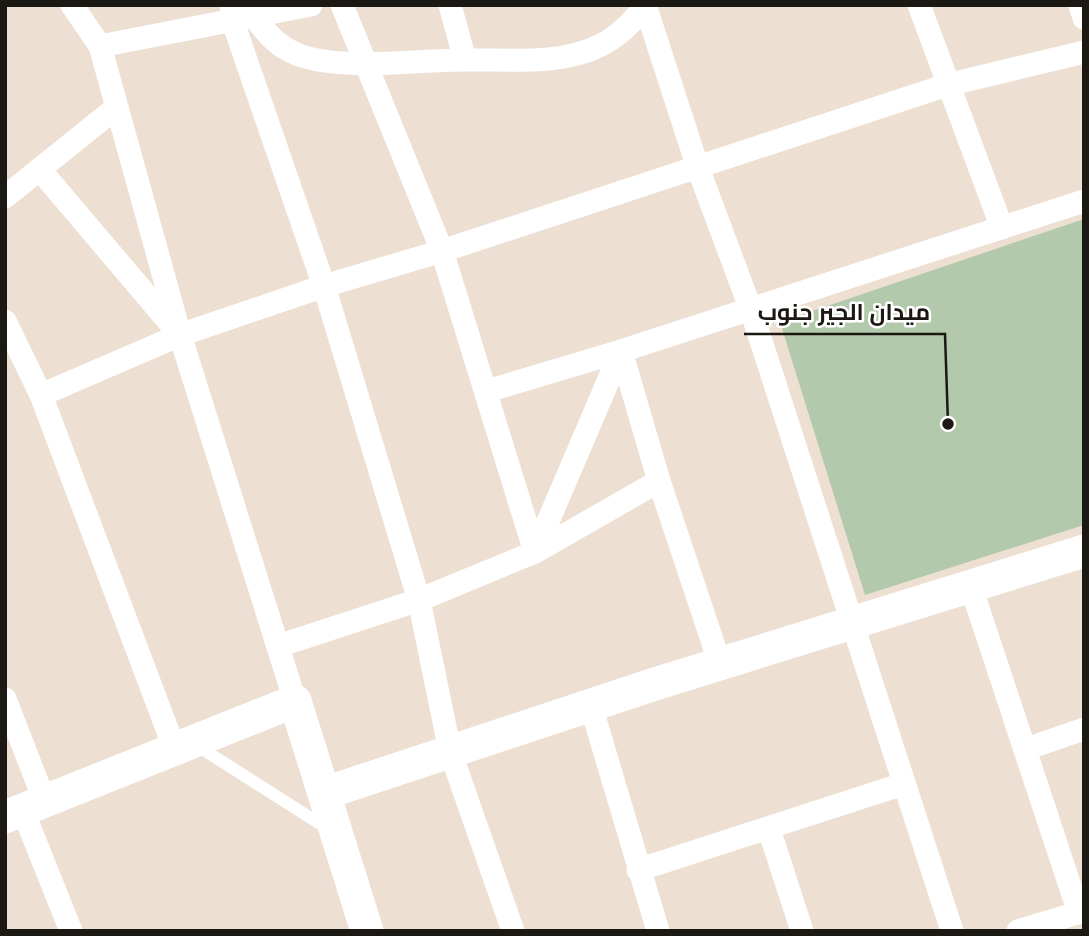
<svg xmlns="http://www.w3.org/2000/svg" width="1089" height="936" viewBox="0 0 1089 936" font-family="Roboto,Cairo,sans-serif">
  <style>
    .green { fill: #b3c9ab }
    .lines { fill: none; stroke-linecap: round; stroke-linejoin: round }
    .lane { stroke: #fff; stroke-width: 12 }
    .street { stroke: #fff; stroke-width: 23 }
    .secondary { stroke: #fff; stroke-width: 33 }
    .leader { fill: none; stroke: #1c1813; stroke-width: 2.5 }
    .callout-dot { fill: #1c1813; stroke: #fff; stroke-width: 2.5 }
    .callout-label { font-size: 23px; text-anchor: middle; font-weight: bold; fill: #1c1813; stroke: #fff; stroke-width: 5; stroke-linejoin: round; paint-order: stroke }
  </style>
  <rect width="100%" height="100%" fill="#eddfd1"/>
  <path class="green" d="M1084,219V525L865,595L780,322Z"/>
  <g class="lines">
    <path class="lane" d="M196,745L328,829"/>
    <path class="street" d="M72,5L100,46L180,335L295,701
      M231,5L233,22L324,286L419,600L450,751L513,931
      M342,5L442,251L535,552
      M450,5L465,60
      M645,5L698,168L751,310L952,931
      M919,5L1002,228
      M1080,5L1084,18
      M255,18C268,35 278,47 299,55C345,71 415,60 464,60C507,59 561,66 601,45C619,36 632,22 645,7
      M100,46L311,5
      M41,171L175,329
      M5,197L117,107
      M5,321L41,395L175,750
      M621,351L659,481L720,664
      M487,391L621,351L1084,201
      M41,395L180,335L324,286L442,251L947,85L1084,52
      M535,552L621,351
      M971,587L1079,913
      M278,646L419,600L535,552L659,481
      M5,699L45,802
      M591,706L658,931
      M1026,749L1084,729
      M23,811L71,931
      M769,829L802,931
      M638,870L903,784
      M1018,931L1084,911"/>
    <path class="secondary" d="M325,793L658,683L1084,551
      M5,817L295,701L367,931"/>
  </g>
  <path class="leader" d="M948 424L945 334H744"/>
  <circle class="callout-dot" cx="948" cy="424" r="7"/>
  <g class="callout-label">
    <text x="844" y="320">ميدان الجير جنوب</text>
  </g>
  <rect width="1089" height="936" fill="none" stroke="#1c1813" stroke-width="14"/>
</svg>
